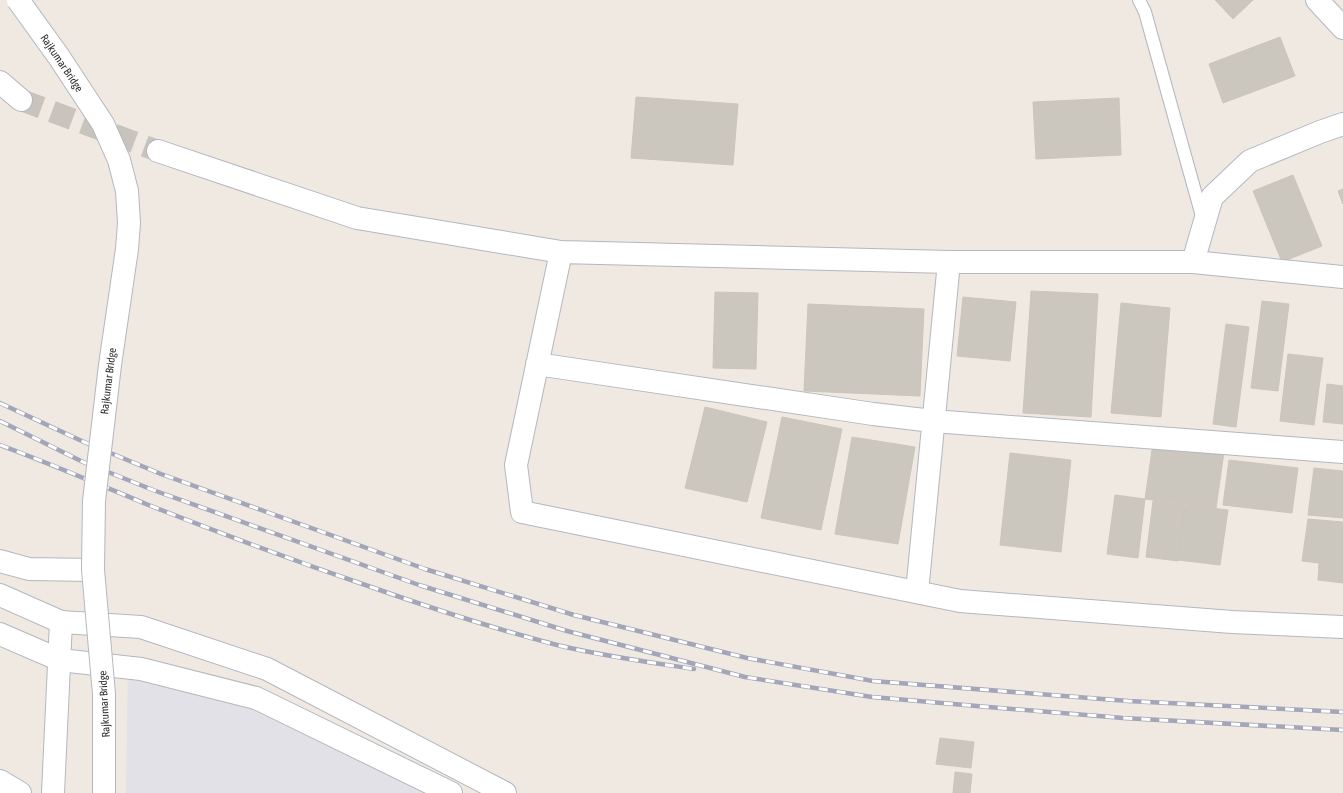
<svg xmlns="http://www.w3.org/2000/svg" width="1343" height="793" viewBox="0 0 1343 793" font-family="'Asap Condensed',sans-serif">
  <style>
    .industrial { fill: #e3e1e8 }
    .building { fill: #cbc7bf; stroke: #cbc5ba }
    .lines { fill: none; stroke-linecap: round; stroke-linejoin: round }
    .minor-tunnel { stroke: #c8c4bd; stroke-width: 22; stroke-dasharray: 22 11; stroke-linecap: butt }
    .service-casing { stroke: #b4b7c1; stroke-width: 14 }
    .minor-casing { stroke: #b4b7c1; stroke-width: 24 }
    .tertiary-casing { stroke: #b4b7c1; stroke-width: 24 }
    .service { stroke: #fff; stroke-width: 12 }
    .minor { stroke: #fff; stroke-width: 22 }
    .tertiary { stroke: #fff; stroke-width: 22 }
    .rail-casing { stroke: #a3a6b8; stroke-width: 4.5 }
    .rail { stroke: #fff; stroke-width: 3; stroke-dasharray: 9; stroke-linecap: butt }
    .secondary-bridge-casing { stroke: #b4b7c1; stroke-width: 24; stroke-linecap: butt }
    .secondary-bridge { stroke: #fff; stroke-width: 22 }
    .labels { text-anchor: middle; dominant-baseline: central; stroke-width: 3; stroke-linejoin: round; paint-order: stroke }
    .street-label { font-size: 11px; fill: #2e2e2e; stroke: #fff }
  </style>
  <rect width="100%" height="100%" fill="#efe9e1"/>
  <path class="industrial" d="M128,664L238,693L439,793H126Z"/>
  <path class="building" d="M1215,0H1253L1233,19Z
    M1280,37L1295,76L1223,103L1209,64Z
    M636,97L738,104L733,165L631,158Z
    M1119,98L1121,155L1036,159L1033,102Z
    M1293,175L1322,246L1282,262L1253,191Z
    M1343,189V204L1338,191Z
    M1031,291L1098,294L1091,417L1023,413Z
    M715,292L758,293L756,369L713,368Z
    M963,297L1016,302L1010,361L957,356Z
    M1262,301L1289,304L1278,391L1251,388Z
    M1121,303L1170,308L1161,417L1111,413Z
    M808,304L924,309L920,396L804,391Z
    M1226,324L1249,327L1236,427L1213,424Z
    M1288,354L1323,358L1314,425L1280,421Z
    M1327,384L1343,386V424L1323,422Z
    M705,407L767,422L747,502L685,488Z
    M782,417L842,429L821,530L761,518Z
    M852,437L915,447L898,544L835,534Z
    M1153,443L1224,452L1216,508L1145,499Z
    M1010,453L1071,460L1061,552L1000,545Z
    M1229,460L1298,468L1292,513L1223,505Z
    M1314,468L1343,471V518L1308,515Z
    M1115,495L1145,499L1138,558L1107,554Z
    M1153,501L1185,505L1178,561L1146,557Z
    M1185,505L1228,510L1220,565L1178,560Z
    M1308,519L1343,522V583L1318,580L1319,563L1302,561Z
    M940,738L974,742L971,768L936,764Z
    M955,772L972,774L970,793H953Z"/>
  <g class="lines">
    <path class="minor-tunnel" d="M21,100L158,151"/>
    <defs>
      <path id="service" d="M1139,0L1145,12L1203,220"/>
      <path id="minor" d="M1317,0L1343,28
        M0,82L21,100
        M158,151L357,218L561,252L949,262H1193L1343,277
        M561,252L516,465L522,512L960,601L1232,622L1343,627
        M1193,262L1212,197L1250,161L1320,132L1343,124
        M537,364L873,414L933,421L1343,452
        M917,592L949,262
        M0,781L20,793
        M53,793L61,622"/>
      <path id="tertiary" d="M0,561L29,569L93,570
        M0,595L61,622L141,627L267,669L505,793
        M0,634L60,660L141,669L256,698L451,793"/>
    </defs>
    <use href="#service" class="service-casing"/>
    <use href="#minor" class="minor-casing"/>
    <use href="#tertiary" class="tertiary-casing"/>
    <use href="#service" class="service"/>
    <use href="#minor" class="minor"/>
    <use href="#tertiary" class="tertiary"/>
    <defs>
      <path id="rail" d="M0,403L84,442L161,474L425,569L574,615L747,658L873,681L1128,701L1343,712
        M0,421L83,462L153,490L419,585L567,631L745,677L872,697L988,707L1123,718L1343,730
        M0,445C49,463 98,484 146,504C222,534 298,562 374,588C434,609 495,629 557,645C602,656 648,662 694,669"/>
    </defs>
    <use href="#rail" class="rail-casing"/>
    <use href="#rail" class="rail"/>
    <defs>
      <path id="secondary-bridge" d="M18,0L59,57L103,124L119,160L127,191L129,223L127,249L110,365L94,501L93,570L104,694V793"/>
    </defs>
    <use href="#secondary-bridge" class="secondary-bridge-casing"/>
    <use href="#secondary-bridge" class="secondary-bridge"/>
  </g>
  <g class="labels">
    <g class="street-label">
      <text transform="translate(62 63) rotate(56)">Rajkumar Bridge</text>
      <text transform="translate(108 381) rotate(-83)">Rajkumar Bridge</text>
      <text transform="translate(104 704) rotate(-93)">Rajkumar Bridge</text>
    </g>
  </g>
</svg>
